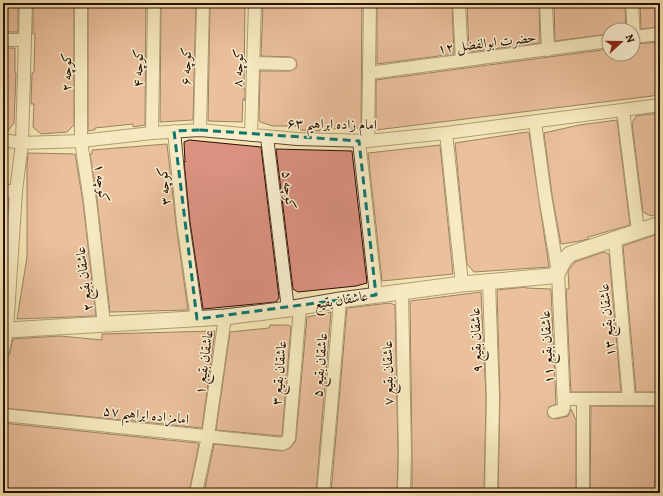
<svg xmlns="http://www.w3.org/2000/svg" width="663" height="496" viewBox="0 0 663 496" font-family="Alegreya,Amiri,serif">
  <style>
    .building { fill: #db9281; stroke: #2a0d02 }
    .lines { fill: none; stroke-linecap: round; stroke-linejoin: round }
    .minor-casing { stroke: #5d432f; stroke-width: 14 }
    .tertiary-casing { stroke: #5d432f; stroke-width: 17 }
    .minor { stroke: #f9efcf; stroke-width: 12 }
    .tertiary { stroke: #f9efcf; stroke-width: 15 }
    .marked { fill: none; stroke: #0f766e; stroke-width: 3; stroke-dasharray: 8 5; stroke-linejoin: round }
    .labels { text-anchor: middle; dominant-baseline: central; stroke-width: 3; stroke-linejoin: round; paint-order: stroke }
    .street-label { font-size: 14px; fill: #2a0d02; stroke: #f9efcf }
  </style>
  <rect width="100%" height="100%" fill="#f6e6b5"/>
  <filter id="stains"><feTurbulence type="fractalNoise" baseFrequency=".005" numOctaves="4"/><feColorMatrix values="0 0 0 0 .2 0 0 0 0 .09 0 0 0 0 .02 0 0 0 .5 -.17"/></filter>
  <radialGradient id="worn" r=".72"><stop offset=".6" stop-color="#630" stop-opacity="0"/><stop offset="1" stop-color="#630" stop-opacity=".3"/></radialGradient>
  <path class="building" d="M3,3H18V32H3Z
    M33,3H74V125L67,132L41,134L33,127L34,104H31L32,73L34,72L35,34H33Z
    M88,3H146L145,125L133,127V124L95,128V130L88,131Z
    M161,3H196L193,120L160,122Z
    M210,3H245L244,89H245V101L243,98L242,122L208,121Z
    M263,3H362L361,128L320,129V131L300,130V126H273L260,122L259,120L260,71H290L296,68L297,65L296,60L291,57L261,56Z
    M377,3H452L454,54L377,64Z
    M467,3H539L540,43L469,52Z
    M554,3H625L626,30H609V34L555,41Z
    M640,3H660V27L641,29Z
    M660,42V95L376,130V80L609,49V54H633V44Z
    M3,48H15V73H16L14,123L6,133H3Z
    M660,113V213L651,216L643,212L632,123L636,116Z
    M617,120L630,225L588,237V239L580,241L562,244H561L552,195L544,133L579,125Z
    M527,132L529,133L549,267L474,272L467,264L455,143Z
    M189,140L261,147L279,298L276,302L203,309L190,222L184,161L185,162L184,142Z
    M167,144L176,224L188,310L110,312L97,200L90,154H92V150Z
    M440,145L453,274L382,281L368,153Z
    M276,149L352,151L367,283L356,286L298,292L293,289Z
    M28,153L75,154L83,202L96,316L17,319L27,257V164Z
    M655,235L658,237L660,271V392H636L623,246Z
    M604,252L609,254L621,392H571L566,289H569L568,271L575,262Z
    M526,287V288L551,289L556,404L549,407L547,413L549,417L556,419L568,416L571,409L576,420V493H498L500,398L497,290Z
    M481,292L486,398L484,493H412V454L410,301Z
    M390,303L395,305L398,454L397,493H331L347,308Z
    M331,312L316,493H204L214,444L282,451L290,448L295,442L296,439L307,317Z
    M270,325H288L291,327L282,435L281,436L216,430L230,332L269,328Z
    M215,331L202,428L3,408V384L6,358L10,353L13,339L60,336L102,340V334Z
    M591,406H655L656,408V493H590Z
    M3,423L197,443L199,444L189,493H3Z"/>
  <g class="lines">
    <defs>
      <path id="minor" d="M81,3V141L90,201L104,324
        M459,3L462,61
        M546,3L548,50
        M632,3L634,37
        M633,37L660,34
        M3,40H25
        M253,63L290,64
        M369,73L609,41
        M623,110L638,231
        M535,122L545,196L558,272L564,407L563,410L554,412
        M200,130L203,3
        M174,131L183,223L197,319
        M152,133L154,3
        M446,133L462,284
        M251,135L255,3
        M267,137L288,309
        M3,140L22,143L81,141L152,133L200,130L297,139L368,141L446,133L660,105
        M359,141L376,295
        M368,141L370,3
        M3,191H16
        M615,239L629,399
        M489,282L493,398L491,493
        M402,292L405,454L404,493
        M3,351L7,330L16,191L22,143L26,3
        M564,399H660
        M3,415L283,444L286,442L289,438L300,307
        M196,493L208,436L225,317
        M323,493L331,408L340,300
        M583,493V399"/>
      <path id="tertiary" d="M7,330L225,317L288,309L340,300L462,284L551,276L558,272L564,260L570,254L660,224"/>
    </defs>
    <use href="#minor" class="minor-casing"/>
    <use href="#tertiary" class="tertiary-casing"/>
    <use href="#minor" class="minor"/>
    <use href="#tertiary" class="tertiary"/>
  </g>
  <path d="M0 0H663V496H0ZM200,130L359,141L376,295L197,319L174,131Z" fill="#f6e6b5" fill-opacity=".55" fill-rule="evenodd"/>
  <path class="marked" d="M200,130L359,141L376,295L197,319L174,131Z"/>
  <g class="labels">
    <g class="street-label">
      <text transform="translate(487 43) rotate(-7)">حضرت ابوالفضل ۱۲</text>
      <text transform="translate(186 66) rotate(-89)">کوچه ۶</text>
      <text transform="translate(138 68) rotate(-89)">کوچه ۴</text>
      <text transform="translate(238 68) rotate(-88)">کوچه ۸</text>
      <text transform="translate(66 72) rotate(-90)">کوچه ۲</text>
      <text transform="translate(332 124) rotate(1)">امام زاده ابراهیم ۶۳</text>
      <text transform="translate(102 183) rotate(82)">کوچه ۱</text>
      <text transform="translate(164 186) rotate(-96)">کوچه ۳</text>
      <text transform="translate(289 190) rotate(83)">کوچه ۵</text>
      <text transform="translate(84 279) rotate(-97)">عاشقان بقیع ۲</text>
      <text transform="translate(341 300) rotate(-9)">عاشقان بقیع</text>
      <text transform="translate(607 320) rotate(-95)">عاشقان بقیع ۱۳</text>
      <text transform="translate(476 340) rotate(-92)">عاشقان بقیع ۹</text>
      <text transform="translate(547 347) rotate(-93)">عاشقان بقیع ۱۱</text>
      <text transform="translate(204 362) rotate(-82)">عاشقان بقیع ۱</text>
      <text transform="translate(320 365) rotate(-85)">عاشقان بقیع ۵</text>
      <text transform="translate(279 373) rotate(-85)">عاشقان بقیع ۳</text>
      <text transform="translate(388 373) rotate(-91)">عاشقان بقیع ۷</text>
      <text transform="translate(146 415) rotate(6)">امامزاده ابراهیم ۵۷</text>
    </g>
  </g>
  <rect width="663" height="496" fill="none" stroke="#f6e6b5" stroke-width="16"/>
  <rect x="4" y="4" width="655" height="488" fill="none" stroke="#2a0d02" stroke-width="2"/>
  <rect x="8" y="8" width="647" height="480" fill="none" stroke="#2a0d02"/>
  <g transform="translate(621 42) rotate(69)"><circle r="19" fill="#f9efcf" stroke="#a6957d"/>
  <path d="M0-3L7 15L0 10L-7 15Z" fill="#8f2418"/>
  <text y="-6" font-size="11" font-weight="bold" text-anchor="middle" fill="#2a0d02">N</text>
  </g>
  <rect width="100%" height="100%" filter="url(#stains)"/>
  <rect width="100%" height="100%" fill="url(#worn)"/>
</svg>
